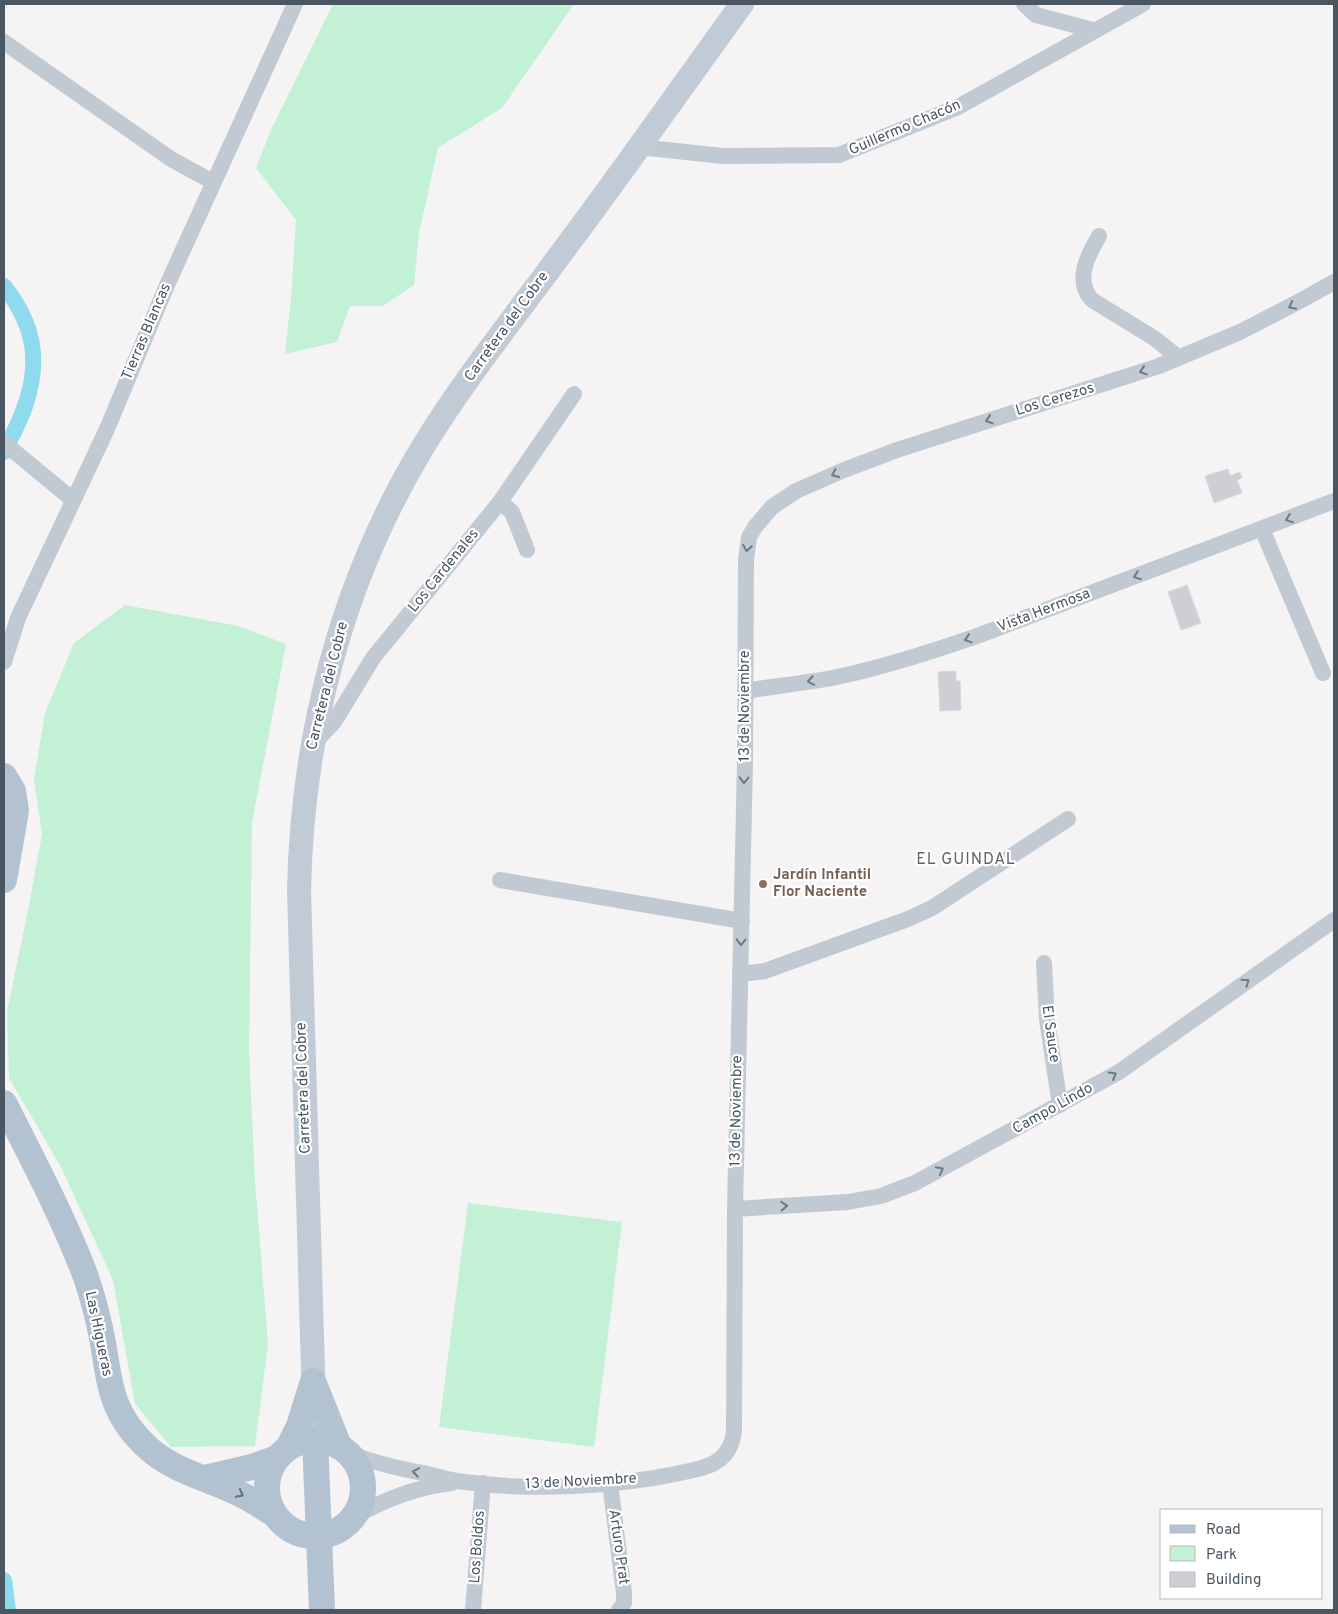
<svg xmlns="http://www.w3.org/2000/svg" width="1338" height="1614" viewBox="0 0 1338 1614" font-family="Overpass,sans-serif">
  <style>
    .green { fill: #c3f1d5 }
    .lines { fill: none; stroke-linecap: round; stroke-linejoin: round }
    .canal { stroke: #90daee; stroke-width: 16 }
    .building { fill: #cdcfd5; stroke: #d7d9de }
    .minor { stroke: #c1cad2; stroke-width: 16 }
    .secondary { stroke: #c1cbd6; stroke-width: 24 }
    .primary { stroke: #b3c2d1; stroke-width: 26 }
    .oneway { stroke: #6e7983 }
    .oneway2 { stroke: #64717d }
    .education-dot { fill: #8d6e63; stroke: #fff; stroke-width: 2 }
    .labels { text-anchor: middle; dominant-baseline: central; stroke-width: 4.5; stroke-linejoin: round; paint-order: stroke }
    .street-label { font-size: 15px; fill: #4a5661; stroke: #fff }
    .education-label { font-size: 15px; font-weight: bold; fill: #785e54; stroke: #fff; text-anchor: start }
    .neighbourhood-label { font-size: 16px; letter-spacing: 1px; fill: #5f6368; stroke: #fff }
  </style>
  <rect width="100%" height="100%" fill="#f5f3f3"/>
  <path class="green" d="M333,4H574L502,108L438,148L419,233L414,285L383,306H350L337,342L285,354L291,298L296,220L256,168L270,132Z
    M125,605L238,626L286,644L252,823L249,1052L255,1181L268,1343L255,1446L171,1447L135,1404L113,1280L61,1167L9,1078L7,1012L29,905L42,834L34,779L45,713L74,643Z
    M468,1203L622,1222L594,1447L439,1427Z"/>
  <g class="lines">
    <path class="canal" d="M4,286C34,324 41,360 25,406C20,422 11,437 4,452
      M4,1580L8,1610"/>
  </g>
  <path class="building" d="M1228,469L1230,476L1240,472L1242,478L1237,480L1242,493L1214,503L1205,476Z
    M1187,585L1201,623L1181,630L1168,592Z
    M956,671V681H960L961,710L940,711L938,672Z"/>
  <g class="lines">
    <path class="minor" d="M1024,4L1036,15L1093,30
      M4,42L171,159L213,182
      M639,147L723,156L839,155L958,107L1143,4
      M1099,236C1088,255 1074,280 1092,300L1154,338L1179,358
      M4,443L73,500
      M500,502L512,512L527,550
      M1262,529L1323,673
      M4,662L18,618L107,429L167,285L295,4
      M745,691C776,686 807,683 837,677C884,667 931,652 977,636L1334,501
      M313,744L334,722L373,658L500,502L574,394
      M500,880L742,921
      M1044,963L1047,1020L1060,1105
      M740,972L750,973L765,971L908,919L932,908L1068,819
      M735,1209L848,1202L881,1196L915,1183L1119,1072L1334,920
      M347,1452C373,1463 400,1469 428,1474C440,1477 452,1481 465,1482C532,1491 615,1487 680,1473C693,1470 709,1468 720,1459C729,1452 733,1441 734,1430L735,1209L745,762L746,560L749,537L755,527L772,507L796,491L844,470L897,450L1159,366L1240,332L1300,301L1334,282
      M610,1483L624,1593V1603L619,1610
      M354,1517C385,1499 416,1487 452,1483
      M473,1610L483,1483"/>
    <path class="secondary" d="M315,1439L299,891C302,736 341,584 421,450C464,379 517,314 566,247C626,167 683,85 742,4"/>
    <path class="primary" d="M4,776L13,791L16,811L4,880
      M4,1103C33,1160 63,1217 86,1277C93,1298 99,1321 103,1343C110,1387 112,1415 148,1448C173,1471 208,1478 238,1493C251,1499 262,1507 274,1514
      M313,1381L339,1446
      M315,1439L322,1610
      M267 1488a48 48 0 1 1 96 0a48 48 0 1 1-96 0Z
      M288,1448L299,1426L313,1381
      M205,1478L252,1467L277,1458"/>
  </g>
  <defs><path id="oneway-chevron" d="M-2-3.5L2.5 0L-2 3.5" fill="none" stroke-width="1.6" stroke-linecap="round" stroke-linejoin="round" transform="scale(1.25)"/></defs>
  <g class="oneway">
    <use href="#oneway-chevron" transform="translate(1292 306) rotate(153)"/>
    <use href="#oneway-chevron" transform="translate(1143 371) rotate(162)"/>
    <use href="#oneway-chevron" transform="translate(989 420) rotate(162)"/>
    <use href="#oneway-chevron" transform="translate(835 474) rotate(156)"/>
    <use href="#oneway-chevron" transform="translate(1289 519) rotate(159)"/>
    <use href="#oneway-chevron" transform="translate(747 548) rotate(99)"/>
    <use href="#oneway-chevron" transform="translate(1137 576) rotate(159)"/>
    <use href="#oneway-chevron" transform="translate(968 639) rotate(162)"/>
    <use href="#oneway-chevron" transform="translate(811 681) rotate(170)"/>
    <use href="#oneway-chevron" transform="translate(744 780) rotate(91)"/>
    <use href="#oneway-chevron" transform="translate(741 942) rotate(91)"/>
    <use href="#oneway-chevron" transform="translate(1246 982) rotate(-35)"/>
    <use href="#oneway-chevron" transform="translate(1113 1075) rotate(-31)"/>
    <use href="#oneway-chevron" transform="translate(940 1170) rotate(-28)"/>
    <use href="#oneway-chevron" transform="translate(784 1206) rotate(-3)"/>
    <use href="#oneway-chevron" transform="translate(416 1472) rotate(-170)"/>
  </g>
  <use class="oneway2" href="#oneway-chevron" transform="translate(240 1494) rotate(28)"/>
  <circle class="education-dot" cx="763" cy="884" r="5"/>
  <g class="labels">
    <g class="street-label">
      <text transform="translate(905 128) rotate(-23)">Guillermo Chacón</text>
      <text transform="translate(507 327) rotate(-54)">Carretera del Cobre</text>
      <text transform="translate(147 332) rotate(-67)">Tierras Blancas</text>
      <text transform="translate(1055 400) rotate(-17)">Los Cerezos</text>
      <text transform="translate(444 571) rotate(-51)">Los Cardenales</text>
      <text transform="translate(1044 611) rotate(-21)">Vista Hermosa</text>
      <text transform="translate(328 686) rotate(-76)">Carretera del Cobre</text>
      <text transform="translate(745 706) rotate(-90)">13 de Noviembre</text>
      <text transform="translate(1050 1034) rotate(82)">El Sauce</text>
      <text transform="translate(304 1088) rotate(-92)">Carretera del Cobre</text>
      <text transform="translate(1053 1109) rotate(-29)">Campo Lindo</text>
      <text transform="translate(737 1111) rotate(-89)">13 de Noviembre</text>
      <text transform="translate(98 1334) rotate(78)">Las Higueras</text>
      <text transform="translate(581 1482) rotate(-3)">13 de Noviembre</text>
      <text transform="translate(478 1547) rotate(-86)">Los Boldos</text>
      <text transform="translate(618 1547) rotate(82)">Arturo Prat</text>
    </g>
    <g class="education-label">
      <text x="773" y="875">Jardín Infantil<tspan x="773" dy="17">Flor Naciente</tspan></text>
    </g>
    <g class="neighbourhood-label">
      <text x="966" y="860">EL GUINDAL</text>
    </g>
  </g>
  <rect width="1338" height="1614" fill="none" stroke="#4a5661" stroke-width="10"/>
  <rect x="1160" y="1509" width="162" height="90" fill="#ffffff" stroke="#b7bbc0"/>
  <rect x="1170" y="1525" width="25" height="8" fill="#b3c2d1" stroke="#b7bbc0"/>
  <text x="1206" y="1534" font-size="15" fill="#4a5661">Road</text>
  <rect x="1170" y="1546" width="25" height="15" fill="#c3f1d5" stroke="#b7bbc0"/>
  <text x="1206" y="1559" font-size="15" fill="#4a5661">Park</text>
  <rect x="1170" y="1572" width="25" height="15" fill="#cdcfd5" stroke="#b7bbc0"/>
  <text x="1206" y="1584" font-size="15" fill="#4a5661">Building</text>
</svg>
